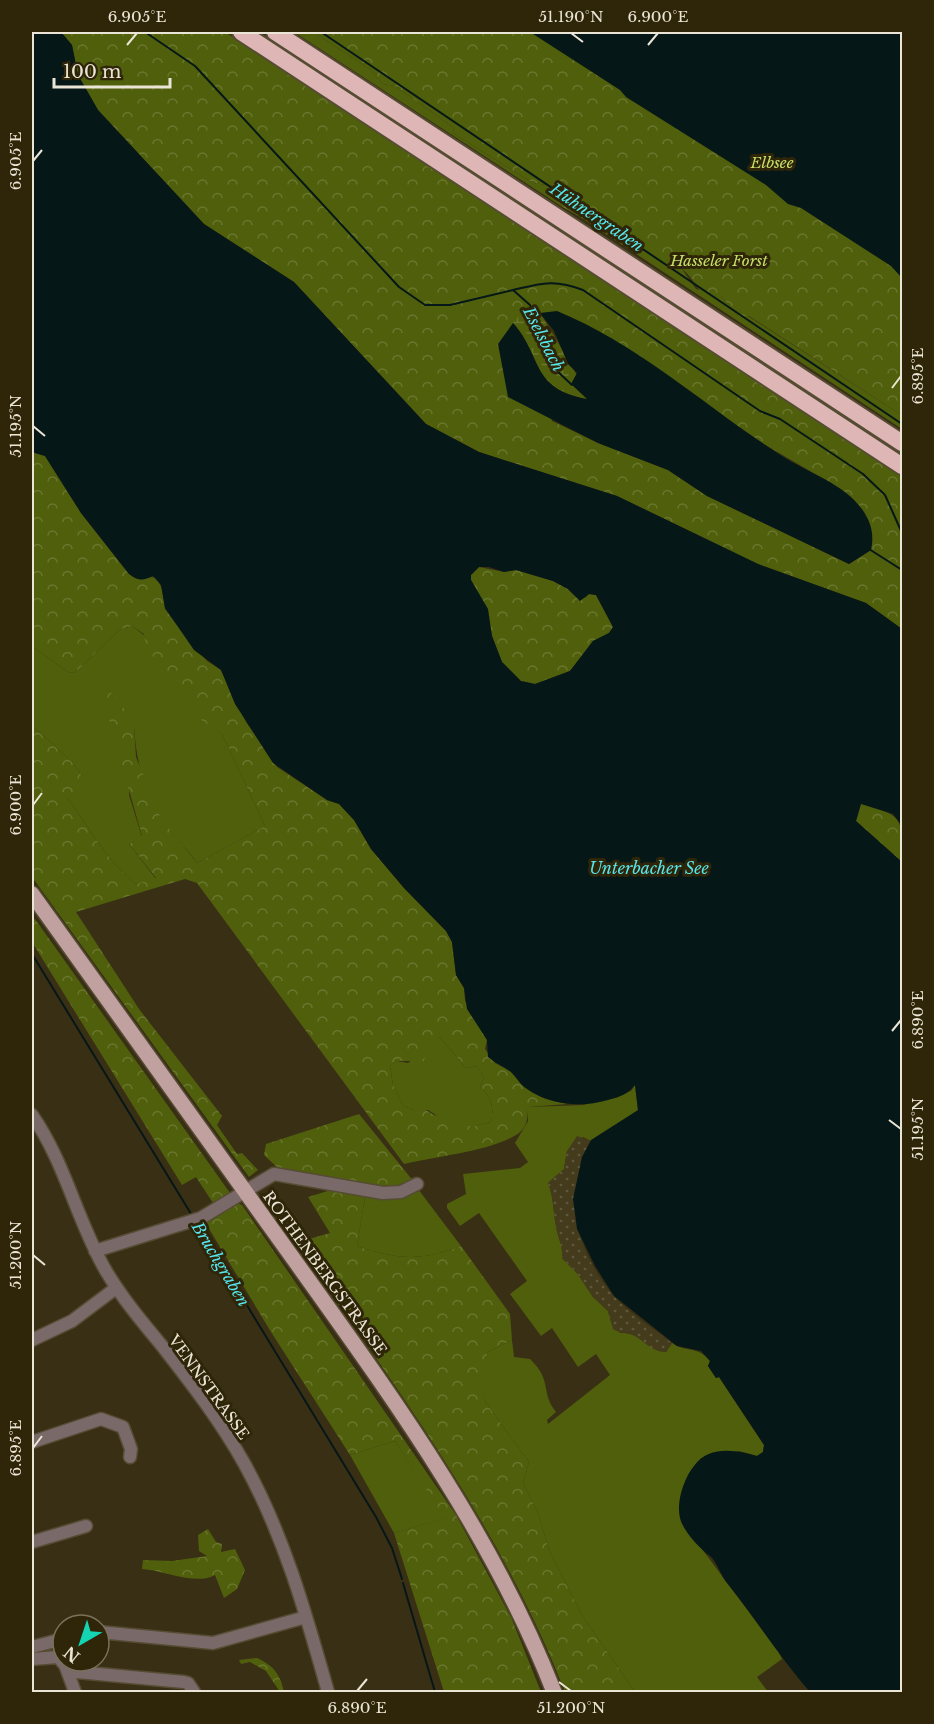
<svg xmlns="http://www.w3.org/2000/svg" width="934" height="1724" viewBox="0 0 934 1724" font-family="'Libre Baskerville',serif">
  <style>
    .green { fill: #505f0c }
    .forest { fill: url(#forest-crowns); fill-rule: evenodd }
    .wetland { fill: url(#wetland-marsh) }
    .sand { fill: url(#sand-dots) }
    .water { fill: #061718; fill-rule: evenodd }
    .lines { fill: none; stroke-linecap: round; stroke-linejoin: round }
    .stream { stroke: #061718; stroke-width: 2 }
    .minor-casing { stroke: #554c33; stroke-width: 15 }
    .major-casing { stroke: #554c33; stroke-width: 18 }
    .highway-casing { stroke: #554c33; stroke-width: 20 }
    .minor { stroke: #796969; stroke-width: 12 }
    .major { stroke: #c1a1a0; stroke-width: 15 }
    .highway { stroke: #ddb6b5; stroke-width: 16 }
    .ticks { fill: none; stroke: #ebe5d5; stroke-width: 2 }
    .labels { text-anchor: middle; dominant-baseline: central; stroke-width: 6; stroke-linejoin: round; paint-order: stroke }
    .park-label { font-size: 15px; font-style: italic; fill: #c6e166; stroke: #2f2509 }
    .street-label { font-size: 15px; fill: #ebe5d5; stroke: #2f2509 }
    .water-label { font-size: 16px; font-style: italic; fill: #56e6ed; stroke: #2f2509 }
    .neatline { fill: none; stroke: #ebe5d5; stroke-width: 2 }
    .ticks-label { font-size: 15px; text-anchor: middle; fill: #ebe5d5 }
  </style>
  <defs>
    <pattern id="forest-crowns" width="20" height="18" patternUnits="userSpaceOnUse" patternTransform="scale(1.5)"><rect width="20" height="18" fill="#505f0c"/><path d="M2 6a3 3 0 1 1 6 0M12 15a3 3 0 1 1 6 0" fill="none" stroke="#69762e"/></pattern>
    <pattern id="wetland-marsh" width="20" height="14" patternUnits="userSpaceOnUse" patternTransform="scale(1.5)"><rect width="20" height="14" fill="#505f0c"/><path d="M1 5h8M5 5V1M11 12h8M15 12V8" fill="none" stroke="#69762e"/></pattern>
    <pattern id="sand-dots" width="8" height="8" patternUnits="userSpaceOnUse" patternTransform="scale(1.5)"><rect width="8" height="8" fill="#433b1c"/><path d="M2 2h.1M6 6h.1" fill="none" stroke="#5e573c" stroke-width="1.8" stroke-linecap="round"/></pattern>
  </defs>
  <rect width="100%" height="100%" fill="#392f14"/>
  <path class="green" d="M294,32H313L370,69L383,84L395,86L454,128L453,133L533,183L555,186L563,193L561,206Z
    M580,217H598L614,232L623,234L668,263L682,269L696,289L721,296L738,316H748L900,414L902,429Z
    M132,626L144,635L200,718L222,734L265,826L197,863C186,847 169,832 159,816C143,789 136,758 134,727L129,795L142,837L129,844L156,879L136,884C107,861 90,828 68,799L75,795L82,776L72,762L32,725V646L68,672L75,673L119,630Z
    M440,1037L466,1068L477,1066L484,1078L480,1086C490,1097 495,1106 491,1122L474,1126H453L428,1110H414L403,1106L393,1085L390,1066L397,1061L408,1063Z
    M635,1085L638,1111L591,1141L583,1137L567,1151L564,1169L548,1183C554,1198 553,1211 556,1226C558,1240 563,1243 562,1258L577,1273L593,1297L608,1311L611,1322L620,1333C633,1331 653,1347 666,1352L672,1343C686,1353 697,1345 710,1361L708,1366L716,1378L719,1377L764,1445L763,1452L757,1456L739,1451L701,1458L688,1475L679,1506L693,1537L778,1651L782,1659L757,1677L768,1692H635L582,1615L549,1550L538,1513L523,1483L529,1462L486,1403L480,1380L488,1352L512,1340L514,1357L530,1359C553,1381 540,1392 556,1412L547,1420L548,1424L610,1375L596,1354L578,1367L552,1328L541,1336L510,1294L527,1281L479,1213L460,1226L447,1208V1204L466,1194L463,1174L520,1168L528,1162L515,1143L528,1121V1107L584,1105L631,1091Z
    M418,1189L461,1246C421,1261 398,1260 357,1246L365,1197L387,1198Z
    M395,1441L446,1518L394,1533L350,1455Z"/>
  <path class="forest" d="M61,32H225L902,475V629L866,603L758,564L617,496L479,452L426,424L294,282L204,224L98,110L78,75L72,45ZM525,312L540,313L839,488L871,550L849,564L707,496L668,470L598,443L552,421Z
    M313,32H902V418L900,414L749,316H738L721,296L707,297C696,289 692,276 682,269C679,266 673,266 669,264C649,254 614,232 598,217H580L561,206L563,193L555,186L533,183L453,133L454,128L395,86L383,84L370,69Z
    M32,452L45,456L81,513L129,574L157,578L162,589L165,609L189,641L207,661L221,670L246,722L277,767L327,800L339,804L354,820L371,849L404,888L446,931L452,942L456,975L464,988L465,1001L487,1040L485,1049L495,1063L510,1071L522,1085L541,1097L567,1104L528,1107C528,1117 527,1127 519,1133C493,1151 436,1156 404,1164L197,883L185,879L76,912L139,1009L222,1116L217,1125L237,1154L242,1153L258,1170L249,1177L32,877V725L72,762L82,776L81,793L68,799C90,828 107,861 136,884L156,878L129,844L142,836L99,684L119,699L134,727L136,757L160,817L197,863L265,826L222,734L200,719L146,647L144,634L132,626L119,630L75,673L68,672L32,646ZM440,1037L466,1068L477,1066L484,1078L480,1086C490,1097 495,1106 491,1122L474,1126H454C448,1115 443,1117 434,1115C430,1113 425,1109 421,1107L414,1110L403,1106L393,1085L390,1066L397,1061H424L427,1050Z
    M479,567L504,572L516,570L553,581L568,589L575,596L585,598L589,594L596,595L613,627L609,633L593,641L570,671L535,684L521,681L502,662L492,636L487,609L471,580V575Z
    M861,803C905,816 902,819 902,862L856,821Z
    M35,919L230,1193L213,1203L196,1177L182,1185L32,942V922Z
    M359,1114L414,1182L401,1190L280,1170L264,1155L266,1144Z
    M331,1190L365,1197L357,1246C398,1260 421,1261 461,1246L510,1314L512,1340L488,1352L481,1380L486,1403L529,1462L523,1483L538,1513L549,1550L582,1615L635,1692H565C501,1528 396,1386 295,1243L330,1233L308,1197Z
    M235,1202L242,1205L456,1515L511,1617L541,1692H444L394,1533L445,1518L395,1441L350,1455L271,1332L205,1222Z
    M208,1529L216,1542L222,1544L221,1552L235,1549L245,1570L237,1589L224,1598L215,1575C196,1586 163,1570 142,1569L143,1560L172,1561L207,1556L199,1551L198,1535Z
    M257,1658C274,1666 280,1674 284,1692H280L266,1671L250,1662L241,1664L239,1660Z"/>
  <path class="wetland" d="M521,313H540C557,341 576,369 588,400C525,385 546,359 513,323Z"/>
  <path class="sand" d="M577,1136L591,1141C562,1196 575,1250 614,1296C630,1314 653,1328 672,1343L666,1352C653,1353 643,1340 632,1334C625,1331 620,1334 613,1329L608,1311L593,1297L577,1273L562,1258C563,1245 558,1238 556,1226C553,1211 554,1198 548,1183L564,1169L567,1151Z"/>
  <path class="water" d="M32,32H61L72,45L78,75L98,110L204,224L294,282L426,424L479,452L617,496L758,564L866,603L902,629V826L893,814L861,804L856,821L902,862V1692H810C780,1658 756,1619 727,1583C721,1576 717,1562 710,1556C701,1550 683,1531 680,1518C676,1502 684,1478 694,1466C709,1445 736,1450 757,1456L763,1452L764,1445L719,1377L716,1378L708,1366L710,1361L701,1351L677,1346L614,1296L595,1266L577,1229L573,1199L582,1157L591,1140L638,1110L635,1085C628,1094 620,1097 608,1100C581,1108 550,1105 527,1089C520,1085 517,1077 511,1072C503,1066 495,1063 488,1057L487,1040L467,1009L464,988L456,975L452,942L446,931L404,888L371,849L354,820L339,804L327,800L273,763L235,704L221,670L194,650L165,608L161,585L153,576C143,581 138,581 129,574L81,513L45,456L32,452ZM479,567H489L504,572L516,570L553,581L568,589L580,601L589,594L596,595L613,627L609,633L593,641L570,671L535,684L521,681L502,662L492,636L488,609L471,580V575Z
    M530,32H902V278L891,266L801,208L788,204L766,185L626,97L620,90Z
    M557,311C640,345 707,408 782,456C808,473 846,484 864,512C872,525 874,536 871,550L849,564L707,496L668,470L598,443L508,397L498,344L513,323C543,356 530,389 587,399L571,384L577,373L568,364L554,331L540,313Z"/>
  <g class="lines">
    <path class="stream" d="M145,32L195,66L399,287L425,305H450L513,290L530,305L556,370L572,385
      M321,32L902,424
      M513,290C542,283 555,279 583,290L760,411L780,419L863,474L885,495L902,533
      M869,549L902,570
      M32,954L193,1217
      M198,1225L376,1517L392,1548L402,1579
      M403,1583L435,1692"/>
    <defs>
      <path id="minor" d="M32,1115C65,1162 77,1221 106,1271C122,1298 143,1323 163,1347C192,1384 221,1422 244,1463C284,1535 306,1614 328,1692
        M95,1251L201,1218L274,1174L383,1193L401,1192L417,1184
        M32,1340L72,1321L116,1288
        M32,1442L101,1419L123,1427L131,1449L130,1457
        M32,1542L86,1526
        M99,1632L213,1643L306,1617
        M32,1647L63,1639
        M32,1659L58,1657L65,1665L75,1692
        M69,1674L77,1672L184,1682L188,1683L194,1692"/>
      <path id="major" d="M32,894C119,1017 207,1139 295,1261C393,1398 493,1535 554,1692"/>
      <path id="highway" d="M241,32L902,466
        M275,32L902,443"/>
    </defs>
    <use href="#minor" class="minor-casing"/>
    <use href="#major" class="major-casing"/>
    <use href="#highway" class="highway-casing"/>
    <use href="#minor" class="minor"/>
    <use href="#major" class="major"/>
    <use href="#highway" class="highway"/>
  </g>
  <path class="ticks" d="M571,33L583,42M127,45L137,33M648,45L658,33M33,161L42,150M892,388L901,376M33,426L45,436M33,805L42,793M892,1031L901,1020M889,1120L901,1129M33,1255L45,1265M33,1448L42,1436M559,1682L571,1691M357,1691L367,1679"/>
  <g class="labels">
    <g class="park-label">
      <text x="772" y="162">Elbsee</text>
      <text x="719" y="260">Hasseler Forst</text>
    </g>
    <g class="street-label">
      <text transform="translate(325 1273) rotate(54)">ROTHENBERGSTRASSE</text>
      <text transform="translate(209 1387) rotate(54)">VENNSTRASSE</text>
    </g>
    <g class="water-label">
      <text transform="translate(597 217) rotate(34)">Hühnergraben</text>
      <text transform="translate(544 339) rotate(63)">Eselsbach</text>
      <text x="649" y="868">Unterbacher See</text>
      <text transform="translate(221 1264) rotate(59)">Bruchgraben</text>
    </g>
  </g>
  <rect width="934" height="1724" fill="none" stroke="#2f2509" stroke-width="66"/>
  <g transform="translate(81 1643) rotate(219)"><circle r="28" fill="#2f2509" stroke="#7a725b" stroke-width="1.5"/>
  <path d="M0-4.5L10 22L0 15L-10 22Z" fill="#14d5b3"/>
  <text y="-9" font-size="16" font-weight="bold" text-anchor="middle" fill="#ebe5d5">N</text>
  </g>
  <path d="M54 78v9h116v-9" fill="none" stroke="#ebe5d5" stroke-width="3"/>
  <text x="63" y="78" font-size="18" fill="#ebe5d5" stroke="#2f2509" stroke-width="4.5" paint-order="stroke">100 m</text>
  <rect x="33" y="33" width="868" height="1658" class="neatline"/>
  <g class="ticks-label">
    <text x="137" y="22">6.905°E</text>
    <text x="571" y="22">51.190°N</text>
    <text x="658" y="22">6.900°E</text>
    <text transform="translate(16 161) rotate(-90)" y="5">6.905°E</text>
    <text transform="translate(918 376) rotate(-90)" y="5">6.895°E</text>
    <text transform="translate(16 426) rotate(-90)" y="5">51.195°N</text>
    <text transform="translate(16 805) rotate(-90)" y="5">6.900°E</text>
    <text transform="translate(918 1020) rotate(-90)" y="5">6.890°E</text>
    <text transform="translate(918 1129) rotate(-90)" y="5">51.195°N</text>
    <text transform="translate(16 1255) rotate(-90)" y="5">51.200°N</text>
    <text transform="translate(16 1448) rotate(-90)" y="5">6.895°E</text>
    <text x="357" y="1713">6.890°E</text>
    <text x="571" y="1713">51.200°N</text>
  </g>
</svg>
